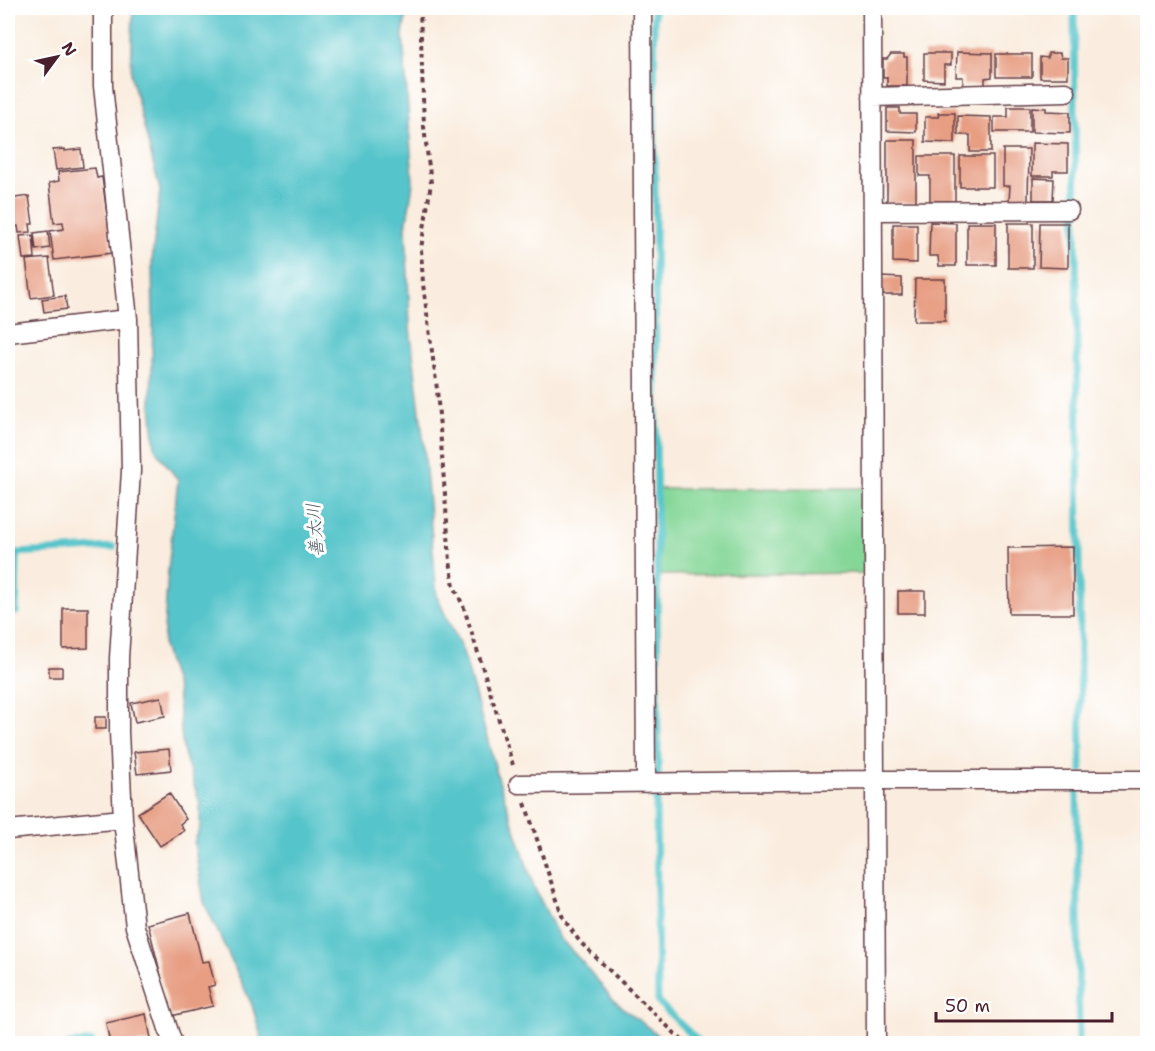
<svg xmlns="http://www.w3.org/2000/svg" width="1155" height="1051" viewBox="0 0 1155 1051" font-family="'Shantell Sans','Klee One',sans-serif">
  <style>
    .green { fill: #85d798; stroke: #687b62; stroke-width: 1.5 }
    .water { fill: #57c5cb; stroke: #50727b; stroke-width: 1.5 }
    .lines { fill: none; stroke-linecap: round; stroke-linejoin: round }
    .stream { stroke: #57c5cb; stroke-width: 7 }
    .building { fill: #e79e83 }
    .street-casing { stroke: #643e46; stroke-width: 21 }
    .path { stroke: #643e46; stroke-width: 4; stroke-dasharray: 4.5 4.5; stroke-linecap: butt }
    .street { stroke: #fff; stroke-width: 18 }
    .labels { text-anchor: middle; dominant-baseline: central; stroke-width: 6; stroke-linejoin: round; paint-order: stroke }
    .water-label { font-size: 18px; font-style: italic; fill: #4f5963; stroke: #fff }
  </style>
  <rect width="100%" height="100%" fill="#fff"/>
  <filter id="ink" filterUnits="userSpaceOnUse"><feTurbulence type="fractalNoise" baseFrequency=".0167" numOctaves="2"/><feDisplacementMap in="SourceGraphic" scale="12" xChannelSelector="R" yChannelSelector="G"/><feConvolveMatrix kernelMatrix="1 2 1 2 8 2 1 2 1" color-interpolation-filters="sRGB"/></filter>
  <filter id="wash" filterUnits="userSpaceOnUse"><feTurbulence type="fractalNoise" baseFrequency=".008" numOctaves="4" result="noise"/><feDisplacementMap in="SourceGraphic" scale="24" xChannelSelector="R" yChannelSelector="G"/><feGaussianBlur stdDeviation="1.35" result="paint"/><feColorMatrix in="noise" values="0 0 0 0 0 0 0 0 0 0 0 0 0 0 0 0 0 1.4 0 .05"/><feComposite in="paint" operator="in"/></filter>
  <g filter="url(#wash)">
    <rect width="100%" height="100%" fill="#faeddf"/>
    <path class="green" d="M867,488V573L657,575L656,489Z"/>
    <path class="water" d="M133,8H407L403,35L413,183L406,227L410,328L424,446L437,597L463,652L499,781L534,887L559,937L583,963L613,1000L654,1032L664,1043H263L252,1005L204,902L194,843L200,827V804L183,750L177,690L163,646L168,570L178,480L155,449L151,404L153,322L152,261L160,190L131,75Z"/>
    <g class="lines">
      <path class="stream" d="M654,8L658,775
        M1074,8L1081,770
        M8,613L16,612L17,553L113,547
        M656,791L658,1002L701,1044
        M1077,793L1079,1044
        M69,1044L92,1042"/>
    </g>
    <g id="blocks">
      <path class="building" d="M957,52L992,53V77L985,78V85H963V77H956Z
        M924,53H951V65H944V81L924,80Z
        M1048,53H1060L1061,58H1068V78H1040V57L1048,58Z
        M891,54H904V57H907V86H887V77H883V59H887Z
        M996,54H1032V77H996Z
        M1008,107H1030V132H994V117H1008Z
        M1032,107L1046,108V111L1070,112V133L1032,132Z
        M887,108H900V114H916V132L887,131Z
        M938,113H955V143L925,142V117H939Z
        M958,116L991,117V152H970V135H958Z
        M887,140H916V203H887Z
        M1032,143L1068,144V171H1053V176H1032Z
        M65,149V151L81,149L83,167L56,170L53,150Z
        M1003,149H1029L1028,201H1009L1010,186H1003Z
        M919,156H955V201H930V176H919Z
        M960,156H993V187H960Z
        M95,168L97,178L102,177L112,253L54,260L50,231L64,229L63,222L54,223L49,183L59,181L58,172Z
        M1033,178L1054,179L1053,200H1033Z
        M29,196L33,224H30L31,232L19,233L18,226L8,227V199Z
        M930,222L956,223V266H939L938,256H929Z
        M967,223H996V265H967Z
        M1008,223H1033V268H1008Z
        M1040,223H1068V268L1039,267Z
        M893,224H917V263L893,262Z
        M48,231L50,248L36,250L34,233Z
        M33,235L35,258L23,259L20,236Z
        M49,258L54,295L31,298L26,260Z
        M881,277L902,278V295H881Z
        M915,279H945V321H914Z
        M65,296L67,309L44,312L42,299Z
        M1073,547V614H1009L1008,548Z
        M898,591H925V613H898Z
        M63,608H88V648L63,649Z
        M49,667H62V677H49Z
        M161,697L165,716L135,722L131,703Z
        M95,717H106V729H95Z
        M169,749L171,770L137,774L134,752Z
        M169,793L186,819L180,824L184,831L160,846L138,813Z
        M190,913L202,962L209,961L215,985L208,987L213,1006L171,1016L148,924Z
        M146,1014L152,1043L110,1044L106,1023Z"/>
    </g>
  </g>
  <g filter="url(#ink)">
    <use href="#blocks" fill-opacity="0" stroke="#643e46" stroke-width="1.5"/>
    <g class="lines">
      <defs>
        <path id="street" d="M103,8V86L128,319L131,471L119,658V732L123,819L135,927L173,1044
          M642,8L646,783
          M872,8L876,1044
          M872,97L1066,92
          M873,211L1069,210
          M8,333L128,319
          M519,784L876,780H1148
          M8,830L123,819"/>
      </defs>
      <use href="#street" class="street-casing"/>
      <path class="path" d="M420,8L424,127L431,183L421,249L423,284L437,389L450,561L454,586L464,608L513,765
        M525,803L563,918L580,942L686,1044"/>
      <use href="#street" class="street"/>
    </g>
  </g>
  <g class="labels">
    <g class="water-label">
      <text transform="translate(315 530) rotate(-94)">善太川</text>
    </g>
  </g>
  <rect width="1155" height="1051" fill="none" stroke="#fff" stroke-width="30"/>
  <g transform="translate(57 57) rotate(57)" stroke="#ffffff" stroke-width="4.5" paint-order="stroke">
  <path d="M0-4.5L10 22L0 15L-10 22Z" fill="#4a1f2b"/>
  <text y="-9" font-size="16" font-weight="bold" text-anchor="middle" fill="#4a1f2b">N</text>
  </g>
  <path d="M936 1012v9h176v-9" fill="none" stroke="#4a1f2b" stroke-width="3"/>
  <text x="945" y="1012" font-size="18" fill="#4a1f2b" stroke="#ffffff" stroke-width="4.5" paint-order="stroke">50 m</text>
</svg>
